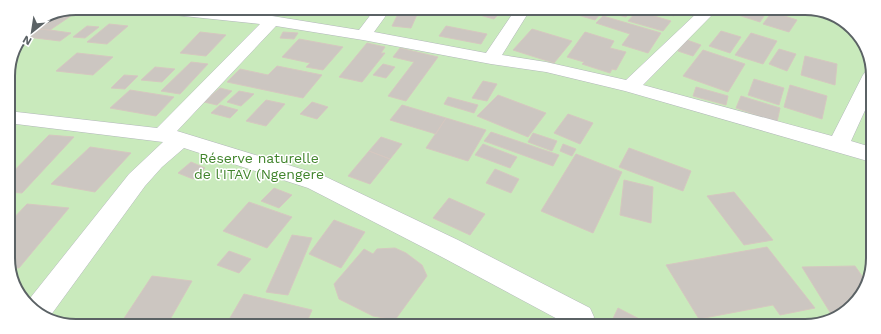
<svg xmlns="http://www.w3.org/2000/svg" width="881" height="334" viewBox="0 0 881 334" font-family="'Work Sans',sans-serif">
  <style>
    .green { fill: #c9eabc }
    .building { fill: #ccc6c1; stroke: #d5c8c0 }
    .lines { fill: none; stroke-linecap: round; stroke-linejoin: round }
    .minor-casing { stroke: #b3b8bb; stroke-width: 1 }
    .minor { fill: #fff; fill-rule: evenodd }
    .labels { text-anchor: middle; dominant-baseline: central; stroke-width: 3; stroke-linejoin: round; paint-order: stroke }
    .park-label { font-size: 14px; fill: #40842b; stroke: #fff }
    .rim { fill: none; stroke: #5b6265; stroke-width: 2 }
  </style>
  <rect width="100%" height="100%" fill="#efe9e2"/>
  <path class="green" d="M76,8L827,12L859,34L872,67L869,280L846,312L809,326L54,322L25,303L9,271L8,71L15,46L31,25Z"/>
  <path class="building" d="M262,9H294L291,13Z
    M71,10L78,11L50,30L38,29L61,14Z
    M400,10H419L411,28L392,26Z
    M471,10H503L494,19L469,12Z
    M561,10L588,11L600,14L595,20Z
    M612,11H632L626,17L610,13Z
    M637,11L671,21L663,31L628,21Z
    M657,11H679L674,16Z
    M726,11H749L764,16L760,22Z
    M772,12L797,20L789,32L763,24Z
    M603,16L661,33L648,53L622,45L630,34L596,23Z
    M43,20L23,36L31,25Z
    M109,24L128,26L107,44L87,42Z
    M87,26L99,27L85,38L73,37Z
    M446,26L487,34L481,44L439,36Z
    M38,29L50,30L71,33L60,41L27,37Z
    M532,29L572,41L554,63L513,50Z
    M721,31L741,37L730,53L709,46Z
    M200,32L226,35L206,56L180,53Z
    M283,32L298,33L294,39L280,38Z
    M585,32L614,41L610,48L626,52L616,70L612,69L610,73L582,64L584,62L567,57Z
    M751,33L777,41L763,64L735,55Z
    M299,39L343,47L323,70L306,67L310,63L282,57Z
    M687,40L701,45L693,56L678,51Z
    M367,43L385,47L381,53H385L362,82L339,77Z
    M400,48L438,57L406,101L388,96L414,62L393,57Z
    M779,49L796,54L787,71L769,64Z
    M703,50L745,64L728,92L683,76Z
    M77,53L113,57L93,75L56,71Z
    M805,56L837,64L835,85L801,75Z
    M191,62L208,64L180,94L161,91Z
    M383,64L395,67L386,78L373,75Z
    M277,66L322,75L303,98L227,82L240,69L268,75Z
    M155,67L175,69L162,82L141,80Z
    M124,75L138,76L125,89L111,88Z
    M754,79L784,88L779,105L748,95Z
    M483,81L497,84L487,101L472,98Z
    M790,85L827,96L822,119L784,107Z
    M696,87L728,96L726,105L693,96Z
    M220,88L232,91L217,105L204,102Z
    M130,90L174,97L156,116L110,108Z
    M239,91L254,94L241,106L227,102Z
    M498,95L546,113L528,137L477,116Z
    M741,96L780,108L777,122L736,108Z
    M448,97L478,105L474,113L444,104Z
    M266,100L285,104L266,126L246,121Z
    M312,102L328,107L317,119L300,114Z
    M220,105L238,110L230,118L211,113Z
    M402,105L446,118L436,134L390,120Z
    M568,114L593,123L580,144L554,133Z
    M446,118L486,130L468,161L426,148Z
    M491,132L559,155L553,166L484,141Z
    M533,133L557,141L552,151L528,142Z
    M49,135L74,137L22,193L9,192V176Z
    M381,137L402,144L390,159L369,151Z
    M483,144L517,157L510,168L475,155Z
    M563,144L576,149L572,156L560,151Z
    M90,147L131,153L95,192L51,184Z
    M629,148L691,171L683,191L619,167Z
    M369,151L390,159L370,184L348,176Z
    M576,154L622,172L593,233L541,211Z
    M191,162L205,168L193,179L178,173Z
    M495,169L519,179L511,193L486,183Z
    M624,180L653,187L651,223L620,215Z
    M274,188L292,195L279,208L261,201Z
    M734,192L773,240L744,245L707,196Z
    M449,198L485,214L470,235L433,218Z
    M249,202L292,217L267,248L223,231Z
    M27,204L69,208L19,268L9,267V223Z
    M334,220L365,232L341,268L309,254Z
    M292,235L312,238L288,295L266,292Z
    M767,247L815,308L780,315L773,305L699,319L666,265Z
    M395,248L406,253L422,265L427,276L395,320L373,316L339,299L334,284L364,249L373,254L377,249Z
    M229,251L251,259L239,273L217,265Z
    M855,266L867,283L846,312L833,317L802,267Z
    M152,276L192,281L168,323H121Z
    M244,294L312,310L306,324L227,323Z
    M618,308L651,325H610Z
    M787,319L791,326L760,325Z"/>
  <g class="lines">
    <defs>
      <path id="minor" d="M148,8L207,9L272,16L359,30L375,9L390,10L374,32L486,53L515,10H530L502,55L546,62L626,80L699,11H716L643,85L832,136L863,75L866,71L872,70V95L851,141L871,147V162L625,91L546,72L491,64L363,40L276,26L177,131L324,176L458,240L590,308L594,317L591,325H562L563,322L440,256L308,188L184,148L162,167L145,186L48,319L26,304L27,302L129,174L163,142L8,123V111L157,128L260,24L155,13L150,11Z"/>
    </defs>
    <use href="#minor" class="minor-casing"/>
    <use href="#minor" class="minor"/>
  </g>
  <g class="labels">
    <g class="park-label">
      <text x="259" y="158">Réserve naturelle<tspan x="259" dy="16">de l'ITAV (Ngengere</tspan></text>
    </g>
  </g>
  <path d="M0 0H881V334H0ZM76 15H805A61 61 0 0 1 866 76V258A61 61 0 0 1 805 319H76A61 61 0 0 1 15 258V76A61 61 0 0 1 76 15Z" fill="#fff" fill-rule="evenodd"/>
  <path class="rim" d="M76 15H805A61 61 0 0 1 866 76V258A61 61 0 0 1 805 319H76A61 61 0 0 1 15 258V76A61 61 0 0 1 76 15Z"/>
  <g transform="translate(32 32) rotate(210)" stroke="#ffffff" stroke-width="3" paint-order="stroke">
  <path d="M0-3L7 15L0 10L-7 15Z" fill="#5b6265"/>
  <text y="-6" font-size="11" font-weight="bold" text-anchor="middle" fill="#5b6265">N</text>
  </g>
</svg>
